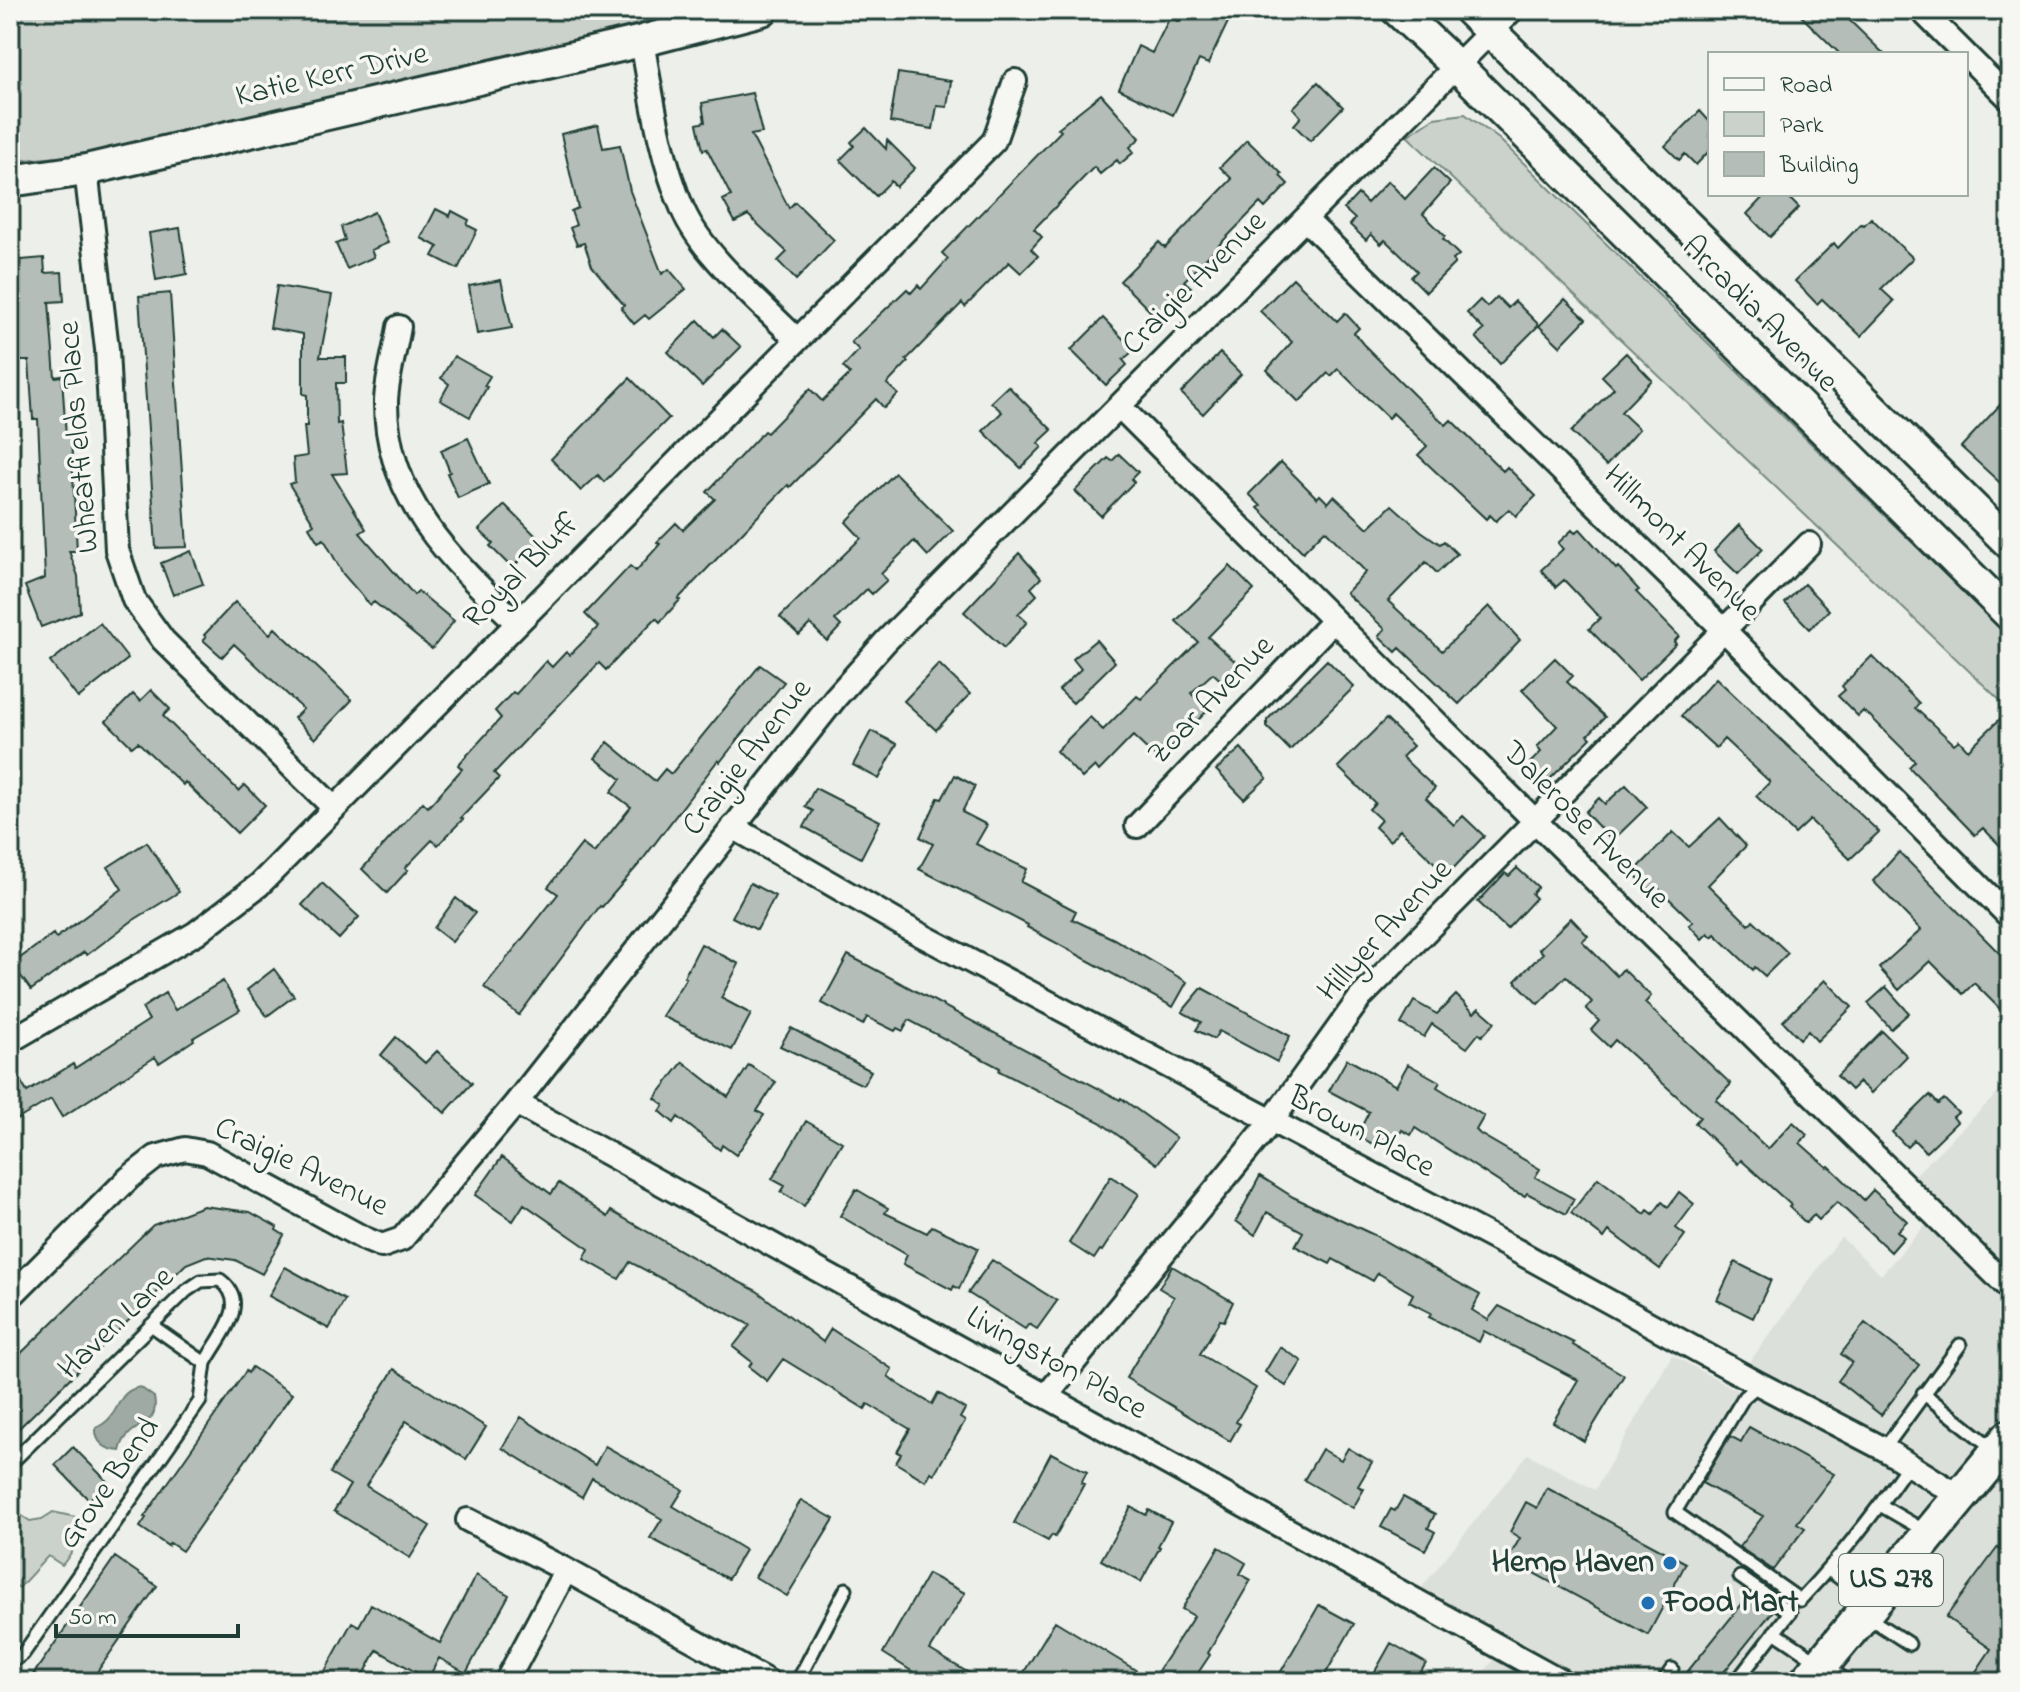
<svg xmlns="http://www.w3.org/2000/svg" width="2020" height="1692" viewBox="0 0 2020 1692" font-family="'Indie Flower',sans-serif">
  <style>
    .built { fill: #dce0db }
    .green { fill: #cbd2cc; stroke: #758880; stroke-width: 2 }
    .water { fill: #9faaa4; stroke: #6c7e77; stroke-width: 2 }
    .building { fill: #b4bdb8; stroke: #1f3d34; stroke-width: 2 }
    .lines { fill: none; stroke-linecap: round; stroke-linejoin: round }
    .lane-casing { stroke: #1f3d34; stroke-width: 17 }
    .street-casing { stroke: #1f3d34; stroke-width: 28 }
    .secondary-casing { stroke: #1f3d34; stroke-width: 36 }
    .primary-casing { stroke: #1f3d34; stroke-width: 40 }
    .lane { stroke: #f6f6f2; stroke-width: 11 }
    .street { stroke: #f6f6f2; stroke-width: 22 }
    .secondary { stroke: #f6f6f2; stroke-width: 30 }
    .primary { stroke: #f6f6f2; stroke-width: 34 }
    .poi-dot { fill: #1f6fb2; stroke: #f6f6f2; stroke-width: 3 }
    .labels { text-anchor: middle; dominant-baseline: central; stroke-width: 7; stroke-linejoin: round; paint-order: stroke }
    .shield { fill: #f6f6f2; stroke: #60746d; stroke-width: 2 }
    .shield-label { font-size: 30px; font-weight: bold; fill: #1f3d34 }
    .street-label { font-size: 32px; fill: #1f3d34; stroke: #f6f6f2 }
    .poi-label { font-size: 32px; font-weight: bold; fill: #1f3d34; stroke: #f6f6f2; text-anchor: end }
  </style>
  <rect width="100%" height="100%" fill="#edefea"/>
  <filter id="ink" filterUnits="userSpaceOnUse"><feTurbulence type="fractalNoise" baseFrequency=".0125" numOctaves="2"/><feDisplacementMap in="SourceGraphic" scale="16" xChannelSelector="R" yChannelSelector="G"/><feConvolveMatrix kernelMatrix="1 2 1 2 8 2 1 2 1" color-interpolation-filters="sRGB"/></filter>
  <g filter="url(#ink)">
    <path class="built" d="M2010,1081V1682H1475L1501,1652L1411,1601L1528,1454L1595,1490L1672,1355L1737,1390L1753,1357L1841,1237L1881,1275L1941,1207L1914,1176Z"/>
    <path class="green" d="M10,10H693L135,151L10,161Z
      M1465,114L1499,139L2010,638V710L1407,136L1434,118Z
      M10,1508L30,1521L42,1519L53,1512L89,1520C79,1536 74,1552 62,1565L48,1556L19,1588L10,1581Z"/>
    <path class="water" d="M140,1387L154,1397C161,1431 127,1419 120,1451C106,1450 95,1443 96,1428C123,1416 113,1392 140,1387Z"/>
    <path class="building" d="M1185,10H1209L1229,20L1208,64L1199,60L1173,115L1119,89L1138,46L1152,53L1170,17L1180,22Z
      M1795,10H1839L1884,54H1840Z
      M898,73L951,81L947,107L937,106L933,129L890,122Z
      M1318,82L1343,107L1310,141L1294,125L1301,117L1293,108Z
      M752,93L762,133L751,135L789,208L795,202L834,240L796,280L778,261L787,252L748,215L735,222L723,200L731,196L707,149L703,150L697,124L705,122L702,103Z
      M1101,94L1140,138L1130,147L1134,152L1120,164L1117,160L1100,174L1094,167L1034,229L1042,237L1031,249L1038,256L1021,273L1009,262L965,307L962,303L906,360L908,362L887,384L898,394L884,408L876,399L790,487L788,485L678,599L680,600L660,622L656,618L606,670L599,663L494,773L499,778L461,818L463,819L438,845L432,840L405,868L408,870L387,893L362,869L423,802L428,807L462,769L458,765L501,718L495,711L513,692L516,694L546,661L552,667L566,652L570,655L598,627L585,614L630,566L636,571L660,544L657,542L676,523L683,530L715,499L707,492L764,431L767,433L810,389L822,401L850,374L843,367L859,350L851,342L907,289L911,293L918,285L921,289L948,259L942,253L1061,131L1058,128Z
      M1700,111L1710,122V150L1696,165L1685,154L1679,160L1665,146Z
      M598,125L603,148L620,145L630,191L662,274L669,269L686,289L649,319L645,315L634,324L621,308L624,305L592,266L584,243L577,245L570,228L576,225L571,211L578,208L561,134Z
      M866,128L886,149L887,140L915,168L896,187L891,181L876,196L840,160L854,146L851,142Z
      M1247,140L1282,174L1280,176L1288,184L1265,208L1260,203L1184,281L1191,287L1159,320L1120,281L1159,242L1165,248L1232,179L1220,167Z
      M1434,168L1450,183L1423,214L1445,236L1443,239L1459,255L1453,260L1455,263L1426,292L1411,277L1417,271L1385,240L1381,244L1371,234L1366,240L1350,225L1355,219L1344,209L1358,194L1367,203L1388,181L1405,199Z
      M1766,194H1785L1799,208L1770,237L1747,214Z
      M436,209L450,216L452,211L469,220L467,225L477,230L458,269L433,256L438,247L421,238Z
      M374,212L388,243L371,250L374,257L347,269L336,244L345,240L341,227Z
      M1871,218L1913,258L1881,289L1894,301L1861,336L1822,299L1817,304L1795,281L1834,243L1838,248L1861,224L1864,225Z
      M180,228L187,274L156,280L149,233Z
      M44,258L45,273L62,272L64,301L49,302L55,377L62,376L66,437H71L77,551H69L78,576L80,612L41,627L25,586L45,578L38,419H33L29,361H13L10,261Z
      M1293,278L1337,321L1345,313L1359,328L1354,333L1363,344L1420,401L1446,425L1451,420L1503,471L1507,467L1536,496L1516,516L1509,509L1496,521L1490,515L1486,519L1418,455L1427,446L1393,413L1388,418L1338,369L1331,376L1328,373L1299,402L1267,370L1292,342L1260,311Z
      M501,280L512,328L477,334L469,286Z
      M277,286L332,295L320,357H346V383H336L337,424L341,423L347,473L332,474L366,529L360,533L414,595L418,591L454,621L432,649L374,602L370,605L343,574L324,539L318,542L309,527L314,524L289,484L295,482L293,458L307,456L304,426H307V395L303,394V334L270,328Z
      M170,293L187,547L156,548L139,296Z
      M1497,297L1508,308L1515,301L1539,325L1500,364L1476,337L1484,330L1467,313L1480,300L1487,307Z
      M1565,299L1586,319L1560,346L1539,326Z
      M1103,318L1134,350L1123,360L1127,365L1106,385L1071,350Z
      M698,320L714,337L722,329L741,347L702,386L668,352Z
      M1220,353L1241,374L1203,414L1181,393Z
      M1626,353L1652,380L1621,412L1639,429L1606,466L1571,432L1614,388L1602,376Z
      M454,356L490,376L484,386L487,387L470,417L440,400L449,384L441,378Z
      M630,378L669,418L604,482L598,475L581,491L551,459Z
      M1008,386L1052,430L1038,443L1042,447L1021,468L983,431L1002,412L991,402Z
      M2010,394V492L1961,447Z
      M468,438L489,484L458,498L447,473L450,472L441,450Z
      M1119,454L1138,472L1131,479L1134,482L1101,516L1075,491L1108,458L1112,461Z
      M1281,462L1317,498L1320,495L1328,503L1334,496L1368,528L1392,505L1421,531L1440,544L1444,541L1457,554L1437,573L1426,562L1388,601L1442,651L1489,606L1520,640L1459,704L1400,648L1396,652L1379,636L1385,629L1346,593L1366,572L1325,530L1303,552L1258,508L1261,506L1249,494Z
      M895,473L953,531L928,556L914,541L881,574L887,580L872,594L867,589L835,620L841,626L827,641L810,624L799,635L780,617L861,538L846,522Z
      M505,505L540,540L512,568L490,546L493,543L479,530Z
      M1739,525L1763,549L1738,574L1714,551Z
      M1580,529L1616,569L1618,567L1639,590L1636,592L1679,636L1674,642L1676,644L1639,680L1589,629L1600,618L1564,580L1556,587L1541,570L1563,549L1558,543L1572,530L1575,533Z
      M191,551L203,584L173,595L161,563Z
      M1019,553L1041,578L1031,588L1037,595L1018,614L1027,622L1004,648L964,612Z
      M1230,566L1254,590L1208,637L1239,665L1237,667L1242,672L1228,687L1213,673L1191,693L1207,711L1162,757L1158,753L1154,756L1133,736L1099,771L1095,766L1082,778L1056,751L1090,717L1103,730L1137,696L1141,699L1198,642L1176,621Z
      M1804,584L1829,610L1810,629L1785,603Z
      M235,602L270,634L275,628L352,700L315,739L294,718L303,709L234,644L222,657L203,640L206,637L204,635Z
      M100,623L128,659L78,698L50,662Z
      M1096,640L1115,662L1073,703L1059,690L1081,669L1073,659Z
      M1872,656L1919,703L1915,708L1954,744L1959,740L1968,750L2000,719L2010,730V856L1983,828L1975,835L1909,767L1915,761L1870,716L1863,711L1858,716L1838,696L1845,690L1842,686Z
      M1555,658L1573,676L1567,682L1605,717L1588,735L1591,738L1543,786L1525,768L1541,752L1537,747L1557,726L1522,690Z
      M1327,660L1354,687L1290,750L1267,727V720Z
      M939,664L970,694L936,730L904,701Z
      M760,665L784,682L720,762L718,760L640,863L602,907L600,906L519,1015L484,987L558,894L548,887L582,844L594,853L631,807L611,792L621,779L595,758L608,742L655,781L665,769L671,774Z
      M1716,678L1879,832L1850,859L1810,820L1795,834L1756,796L1770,782L1724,739L1716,748L1681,716Z
      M151,690L170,709L163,716L239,791L245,785L265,805L237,833L185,782L183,785L138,742L132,747L106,721L133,694L140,701Z
      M1386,719L1413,746L1402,757L1435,788L1426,798L1454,825L1463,816L1484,836L1447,875L1400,829L1390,841L1375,827L1381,820L1369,809L1375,803L1338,767Z
      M871,731L897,744L879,779L853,765Z
      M1241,748L1267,778L1244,799L1216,770Z
      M955,775L975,786L962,812L987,825L976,844L1027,869L1021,882L1076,911L1072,919L1114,939L1187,982L1173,1007L1027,927L1028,925L919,869L933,844L920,837L938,798L942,799Z
      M1626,785L1647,807L1612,841L1585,812L1599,798L1605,804Z
      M815,788L880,821L861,858L804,827L813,811L805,807Z
      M1720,818L1746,846L1708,885L1749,925L1753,920L1788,953L1765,976L1755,967L1753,970L1715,934L1712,937L1708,933L1702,939L1689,925L1693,922L1655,885L1650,890L1633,873L1673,832L1689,847Z
      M147,842L179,892L132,921L87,955L84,952L31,990L12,964L53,934L56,938L122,889L108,867Z
      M1899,852L2010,964V1019L1974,983L1963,994L1930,961L1899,990L1879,968L1921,930L1873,881Z
      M1517,868L1538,887L1532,894L1536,898L1507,929L1478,902L1505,873L1509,876Z
      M322,883L359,917L339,939L302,905Z
      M750,883L775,896L757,930L732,917Z
      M456,898L475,913L452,942L434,928Z
      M1571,918L1588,936L1582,941L1617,976L1623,969L1651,996L1645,1003L1731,1084L1716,1100L1768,1149L1793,1122L1807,1135L1800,1143L1827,1167L1829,1166L1864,1200L1873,1190L1907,1221L1897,1231L1904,1237L1891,1252L1837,1202L1819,1220L1814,1215L1806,1223L1789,1207L1791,1205L1741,1160L1738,1164L1695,1123L1700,1117L1615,1040L1609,1047L1591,1030L1599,1021L1586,1008L1592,1002L1566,976L1538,1004L1515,981L1543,953L1539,949Z
      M701,944L739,964L721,998L751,1014L732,1050L662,1016L686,978L684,977Z
      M848,955L1120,1100L1121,1098L1176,1138L1157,1164L1100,1122L999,1071L1000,1068L909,1020L903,1031L897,1028L895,1031L867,1017L863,1025L822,1003Z
      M274,969L294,996L267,1016L247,990Z
      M1825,980L1852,1007L1817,1041L1808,1031L1800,1039L1783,1021Z
      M223,981L240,1010L193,1038L194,1040L159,1063L155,1057L62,1117L51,1099L10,1124V1063L27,1092L73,1064L75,1068L149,1020L142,1008L165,993L175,1010Z
      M1886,987L1909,1013L1891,1029L1868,1003Z
      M1202,988L1290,1036L1277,1062L1219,1031L1214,1039L1196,1030L1201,1022L1182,1012Z
      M1456,995L1474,1013L1479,1008L1495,1022L1482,1036L1479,1033L1467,1048L1432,1024L1424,1037L1401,1024L1414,1001L1437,1014Z
      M791,1028L871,1071L863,1085L780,1046Z
      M1882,1031L1907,1056L1871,1093L1859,1082L1851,1090L1837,1076Z
      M396,1037L425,1063L437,1051L472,1083L445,1113L381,1055Z
      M1347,1059L1396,1086L1408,1064L1440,1082L1437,1087L1484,1116L1476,1130L1480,1134L1540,1169L1535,1177L1574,1199L1566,1214L1527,1193L1525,1196L1513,1191L1415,1128L1411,1135L1402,1130L1398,1138L1386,1131L1378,1147L1357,1135L1369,1112L1329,1091Z
      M683,1062L728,1097L749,1065L776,1082L757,1111L764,1115L736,1155L722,1145L720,1150L678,1117L674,1123L660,1111L664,1105L655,1098Z
      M1930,1095L1938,1104L1944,1099L1958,1113L1953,1117L1957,1122L1926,1152L1914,1140L1907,1147L1892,1132Z
      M806,1121L842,1142L804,1206L781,1192L785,1186L772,1179Z
      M502,1157L551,1194L559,1183L608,1217L611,1211L704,1264L757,1291L823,1342L831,1329L892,1369L888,1376L898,1384L932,1404L938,1393L965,1409L960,1418L965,1421L934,1474L931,1472L926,1481L896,1463L901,1454L897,1452L910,1429L868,1404L865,1409L783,1359L767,1381L749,1367L752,1362L733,1347L750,1325L630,1262L619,1279L584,1259L589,1249L524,1204L513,1221L475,1195Z
      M1111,1176L1139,1194L1102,1251L1100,1250L1094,1259L1069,1243Z
      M1260,1176L1293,1197L1374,1235L1480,1295L1472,1310L1488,1320L1499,1306L1574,1343L1573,1345L1624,1375L1584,1441L1553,1422L1578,1380L1484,1331L1479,1342L1429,1317L1431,1313L1409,1302L1413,1294L1378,1273L1373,1281L1333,1259L1330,1264L1295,1246L1303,1232L1267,1212L1255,1235L1236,1221Z
      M1598,1178L1645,1214L1648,1210L1653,1214L1662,1202L1668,1207L1679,1192L1694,1204L1676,1228L1685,1235L1660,1269L1609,1231L1604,1238L1571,1213Z
      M856,1189L888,1208L885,1213L927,1233L932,1226L978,1248L959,1289L954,1286L952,1290L903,1264L907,1255L840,1216Z
      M203,1206L250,1212L277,1227L276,1230L284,1235L262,1274L235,1260L206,1256L186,1264L10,1437V1364L153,1225Z
      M992,1260L1057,1301L1037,1329L1029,1324L1025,1329L968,1293Z
      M1735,1262L1771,1280L1753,1318L1717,1300Z
      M1172,1266L1233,1302L1224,1321L1220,1320L1200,1354L1256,1388L1236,1422L1240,1424L1230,1441L1126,1378L1174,1297L1159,1288Z
      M285,1267L345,1300L329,1329L269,1296Z
      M1865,1323L1919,1365L1881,1415L1838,1381L1852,1362L1841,1354Z
      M1280,1347L1302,1361L1286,1386L1265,1372Z
      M252,1367L292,1394L182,1551L170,1543L168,1546L140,1527L146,1518L144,1517L246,1371L248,1373Z
      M394,1369L486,1427L466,1459L406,1421L366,1486L430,1526L410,1558L334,1511L350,1485L330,1473Z
      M521,1417L595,1465L605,1446L683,1490L673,1506L745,1550L728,1579L650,1538L662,1519L592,1478L582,1497L502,1448Z
      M1749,1427L1834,1474L1797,1523L1805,1528L1773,1570L1739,1547L1763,1516L1702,1483L1730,1436L1741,1442Z
      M73,1447L108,1482L89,1500L55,1465Z
      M1348,1448L1372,1462L1358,1486L1364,1489L1353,1508L1304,1480L1322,1449L1341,1460Z
      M1051,1453L1087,1472L1081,1483L1084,1484L1055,1537L1052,1535L1048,1541L1014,1523Z
      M1547,1488L1686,1563L1648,1635L1508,1559L1520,1538L1510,1532L1526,1502L1537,1508Z
      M1403,1497L1435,1514L1428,1528L1435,1532L1425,1550L1381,1527L1391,1509L1395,1511Z
      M801,1500L834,1519L787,1596L755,1577Z
      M1131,1507L1146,1515L1149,1510L1171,1522L1158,1546L1160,1547L1141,1582L1101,1560Z
      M1219,1547L1246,1563L1240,1574L1251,1580L1208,1653L1210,1655L1192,1682H1084L1069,1673L1064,1682H1018L1055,1621L1152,1680L1194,1616L1182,1609Z
      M1998,1547L2010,1555V1682H1969L1991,1649L1946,1617Z
      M115,1557L157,1586L136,1616L90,1682H28Z
      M928,1574L965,1593L930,1650L984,1682H929L883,1653Z
      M476,1575L509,1595L466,1673L439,1658L428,1679L377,1650L360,1682H319L352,1622L359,1626L371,1604L440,1643Z
      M1750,1594L1773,1611L1716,1682H1679Z
      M1319,1605L1354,1624L1321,1682H1275Z
      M1391,1643L1426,1663L1415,1682H1369Z"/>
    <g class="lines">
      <defs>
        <path id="lane" d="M1759,1384L1744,1397L1675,1512L1800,1600C1840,1558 1875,1513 1908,1465
          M1923,1393L1995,1450
          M1884,1449L1960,1345
          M10,1464L186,1291L201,1281L220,1280C252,1304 219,1336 205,1363L151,1325
          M1880,1505L1925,1531
          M1829,1570L1870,1601
          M1866,1616L1909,1644
          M1774,1632L1849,1682
          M10,1663L23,1654L200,1401L205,1363
          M797,1682L846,1589
          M1663,1682L1672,1669
          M1736,1682L1790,1612L1740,1577"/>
        <path id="street" d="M1921,10L1965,54
          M642,41C652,98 660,157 683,210C703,256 762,304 797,340
          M1966,55L2010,99
          M86,170L107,349L117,550L134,600L163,640L334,808
          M1305,219L1724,630L2010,917
          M399,327C395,351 387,377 386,401C385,498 452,561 517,623
          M1119,406L1535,821L2010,1289
          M1137,826L1333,621
          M733,827L906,927L1508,1246L1759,1384L1884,1449L1959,1496
          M10,1041L196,933L259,885L994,141L1015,81
          M516,1103L1563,1682
          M10,1297L129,1178L156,1157L185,1149L207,1153L365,1239L382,1246L402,1239L516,1103L836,697L886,641L1512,10
          M1047,1395L1271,1122L1360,998L1809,544
          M468,1520L566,1570L769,1682
          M506,1682L566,1570"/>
        <path id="secondary" d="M1397,10L1457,66L2010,615
          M1469,10L2010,544
          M10,181L86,170L642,41L762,10"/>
        <path id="primary" d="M1807,1682L2010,1437"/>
      </defs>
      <use href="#lane" class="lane-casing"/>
      <use href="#street" class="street-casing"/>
      <use href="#secondary" class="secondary-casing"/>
      <use href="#primary" class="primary-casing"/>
      <use href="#lane" class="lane"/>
      <use href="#street" class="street"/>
      <use href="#secondary" class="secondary"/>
      <use href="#primary" class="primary"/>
    </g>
  </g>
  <g class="poi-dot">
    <circle cx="1670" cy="1563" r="8"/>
    <circle cx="1648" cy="1603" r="8"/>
  </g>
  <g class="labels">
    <rect class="shield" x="1839" y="1554" width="104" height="52" rx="6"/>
    <g class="shield-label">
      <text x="1891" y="1580">US 278</text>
    </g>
    <g class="street-label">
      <text transform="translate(332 76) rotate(-13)">Katie Kerr Drive</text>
      <text transform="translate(1195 284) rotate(-45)">Craigie Avenue</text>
      <text transform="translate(1759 315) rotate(45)">Arcadia Avenue</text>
      <text transform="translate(80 437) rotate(-95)">Wheatfields Place</text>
      <text transform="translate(1681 544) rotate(45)">Hillmont Avenue</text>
      <text transform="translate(522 572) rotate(-45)">Royal Bluff</text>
      <text transform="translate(1212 701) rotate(-46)">Zoar Avenue</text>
      <text transform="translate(748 758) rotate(-52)">Craigie Avenue</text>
      <text transform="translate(1585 826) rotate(45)">Dalerose Avenue</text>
      <text transform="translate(1386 931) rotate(-47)">Hillyer Avenue</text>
      <text transform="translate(1361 1133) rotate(28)">Brown Place</text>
      <text transform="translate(301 1168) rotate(26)">Craigie Avenue</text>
      <text transform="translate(117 1324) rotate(-44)">Haven Lane</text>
      <text transform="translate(1056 1364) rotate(29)">Livingston Place</text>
      <text transform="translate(110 1484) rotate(-55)">Grove Bend</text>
    </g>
    <g class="poi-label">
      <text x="1654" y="1563">Hemp Haven</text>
      <text x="1664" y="1603" text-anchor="start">Food Mart</text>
    </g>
  </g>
  <rect width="2020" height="1692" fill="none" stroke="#f6f6f2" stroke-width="40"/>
  <rect x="20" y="20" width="1980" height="1652" fill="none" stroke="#1f3d34" stroke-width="3" filter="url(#ink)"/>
  <rect x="1708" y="52" width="260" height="144" fill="#f6f6f2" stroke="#a0aca6" stroke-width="2"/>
  <rect x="1724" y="78" width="40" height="12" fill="#f6f6f2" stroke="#a0aca6" stroke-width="2"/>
  <text x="1780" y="92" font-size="24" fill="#1f3d34">Road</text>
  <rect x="1724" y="112" width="40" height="24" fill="#cbd2cc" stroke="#a0aca6" stroke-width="2"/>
  <text x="1780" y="132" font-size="24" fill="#1f3d34">Park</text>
  <rect x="1724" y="152" width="40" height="24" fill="#b4bdb8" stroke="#a0aca6" stroke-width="2"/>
  <text x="1780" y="172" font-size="24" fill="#1f3d34">Building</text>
  <path d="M56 1624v12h182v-12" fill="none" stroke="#1f3d34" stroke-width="4"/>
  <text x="68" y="1624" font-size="24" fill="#1f3d34" stroke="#f6f6f2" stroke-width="6" paint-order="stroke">50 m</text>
</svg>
